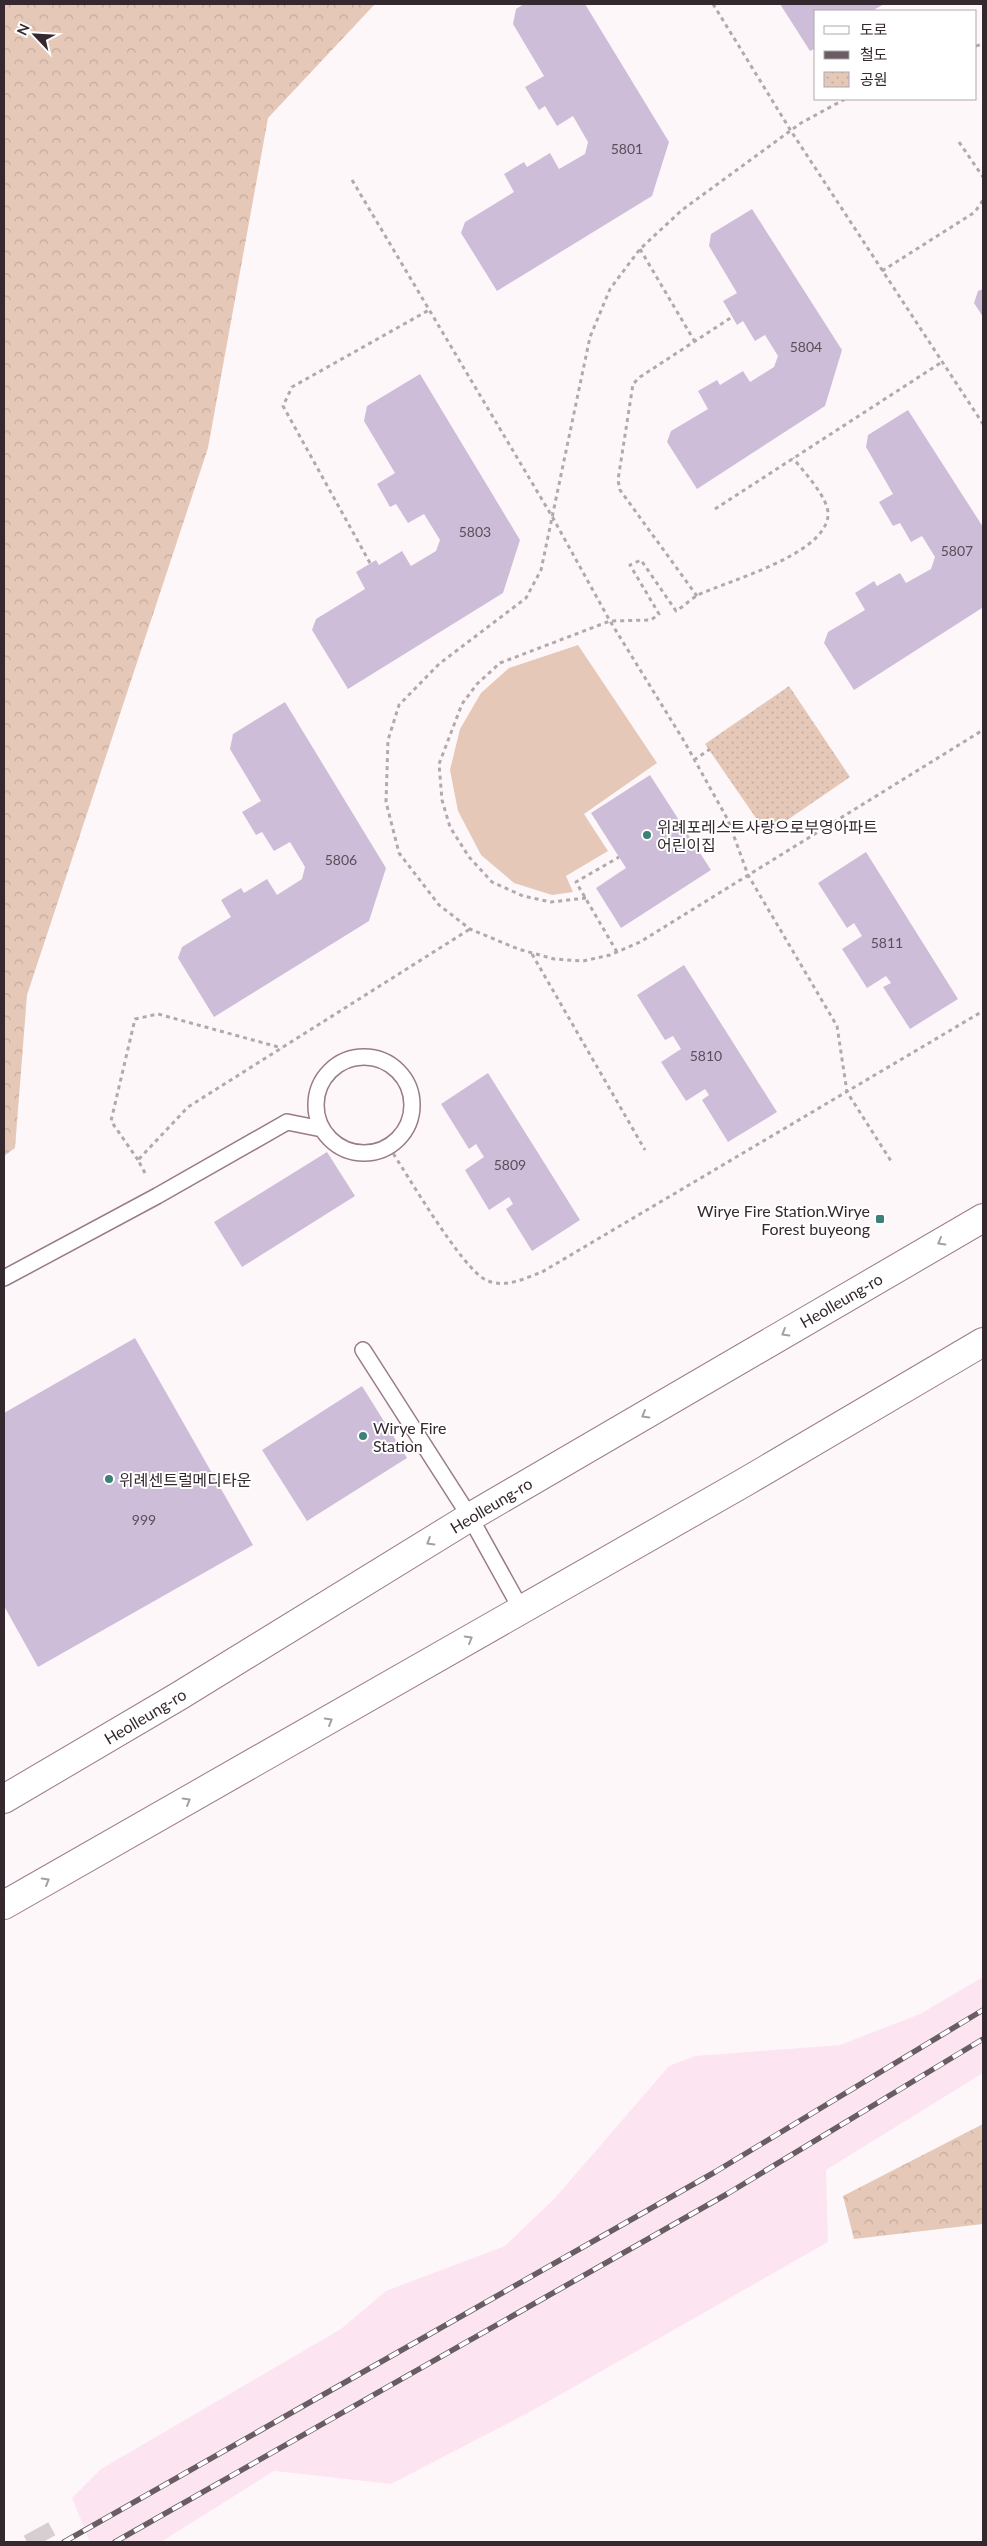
<svg xmlns="http://www.w3.org/2000/svg" width="987" height="2546" viewBox="0 0 987 2546" font-family="Lato,'Noto Sans KR',sans-serif">
  <style>
    .built { fill: #fde4f1 }
    .grass { fill: #e5c8b8 }
    .forest { fill: url(#forest-crowns) }
    .park { fill: url(#park-dots) }
    .building { fill: #cebdd8 }
    .lines { fill: none; stroke-linecap: round; stroke-linejoin: round }
    .street-tunnel { stroke: #d6ced1; stroke-width: 28; stroke-dasharray: 28 14; stroke-linecap: butt }
    .lane-casing { stroke: #997b8a; stroke-width: 18 }
    .secondary-casing { stroke: #997b8a; stroke-width: 30 }
    .path { stroke: #b2a9ad; stroke-width: 3; stroke-dasharray: 4 4; stroke-linecap: butt }
    .lane { stroke: #fff; stroke-width: 15 }
    .secondary { stroke: #fff; stroke-width: 28 }
    .rail-casing { stroke: #675d62; stroke-width: 5.5 }
    .rail { stroke: #fff; stroke-width: 4; stroke-dasharray: 11; stroke-linecap: butt }
    .oneway { stroke: #a49fa1 }
    .poi-dot { fill: #3c8178; stroke: #fff; stroke-width: 2 }
    .labels { text-anchor: middle; dominant-baseline: central; stroke-width: 4; stroke-linejoin: round; paint-order: stroke }
    .number-label { font-size: 14px; fill: #5b4e59 }
    .poi-label { font-size: 16px; fill: #35292f; stroke: #fff; text-anchor: start }
    .street-label { font-size: 16px; fill: #35292f; stroke: #fff }
  </style>
  <defs>
    <pattern id="forest-crowns" width="20" height="18" patternUnits="userSpaceOnUse" patternTransform="scale(1.25)"><rect width="20" height="18" fill="#e5c8b8"/><path d="M2 6a3 3 0 1 1 6 0M12 15a3 3 0 1 1 6 0" fill="none" stroke="#c5ac9e"/></pattern>
    <pattern id="park-dots" width="8" height="8" patternUnits="userSpaceOnUse" patternTransform="scale(1.25)"><rect width="8" height="8" fill="#e5c8b8"/><path d="M2 2h.1M6 6h.1" fill="none" stroke="#c5ac9e" stroke-width="1.8" stroke-linecap="round"/></pattern>
  </defs>
  <rect width="100%" height="100%" fill="#fef7fa"/>
  <path class="built" d="M983,1977V2073L826,2170L828,2242L528,2413L391,2484L274,2471L161,2542H90L72,2498L101,2469L341,2329L386,2291L505,2246L555,2198L669,2066L695,2056L840,2045L920,2014Z"/>
  <path class="grass" d="M578,645L657,763L584,814L608,851L566,876L573,892L552,895L514,883L481,855L458,811L450,770L460,729L481,693L509,668Z"/>
  <path class="forest" d="M4,4H375L268,118L208,448L27,995L15,1148L4,1156Z
    M983,2124V2224L854,2239L843,2196Z"/>
  <path class="park" d="M789,686L850,777L767,834L705,744Z"/>
  <path class="building" d="M524,4H585L669,142L652,196L497,291L461,233L465,222L514,192L504,174L524,162L527,167L550,153L559,169L585,154L588,142L573,116L557,126L545,106L539,110L525,87L544,76L513,24L516,9Z
    M780,4H884L872,11H816V48L810,51Z
    M752,209L842,350L825,406L697,489L667,442L671,431L708,409L698,391L717,380L720,385L743,371L750,382L774,367L778,356L765,335L755,341L743,321L737,325L723,301L737,293L709,246L711,234Z
    M983,289V317L974,303L978,291Z
    M420,374L520,540L503,593L348,689L312,630L316,619L365,589L356,572L376,560L379,565L402,551L411,566L436,551L440,540L424,514L408,523L396,504L390,507L377,484L395,473L364,421L367,406Z
    M908,410L983,527V605L982,608L854,690L824,643L828,632L865,610L855,593L874,581L877,586L900,573L906,583L931,569L935,557L922,536L911,542L900,523L893,526L879,502L893,494L866,447L868,435Z
    M285,702L386,868L369,921L214,1017L178,958L182,947L231,917L221,900L241,888L244,893L267,879L277,895L302,879L305,867L290,842L274,851L262,832L256,835L242,812L261,801L230,749L233,734Z
    M650,775L711,870L621,928L596,888L626,868L591,813Z
    M866,852L958,999L910,1029L883,987L891,983L886,976L867,988L842,949L862,936L854,923L847,928L818,883Z
    M684,965L777,1112L728,1142L702,1100L709,1095L705,1089L686,1101L661,1062L681,1049L673,1036L665,1040L637,995Z
    M488,1073L580,1220L532,1251L506,1209L513,1204L509,1197L489,1210L465,1170L484,1157L476,1144L469,1149L441,1104Z
    M327,1152L355,1196L242,1267L214,1222Z
    M135,1338L253,1545L38,1667L4,1606V1413Z
    M362,1386L407,1458L307,1521L262,1450Z"/>
  <g class="lines">
    <path class="street-tunnel" d="M36,2529L43,2542"/>
    <defs>
      <path id="lane" d="M316 1105a48 48 0 1 1 96 0a48 48 0 1 1-96 0Z
        M4,1278L157,1196L287,1122L322,1129
        M363,1350L470,1517L521,1609"/>
      <path id="secondary" d="M4,1799L179,1696L470,1517L983,1218
        M4,1905L745,1482L983,1342"/>
    </defs>
    <use href="#lane" class="lane-casing"/>
    <use href="#secondary" class="secondary-casing"/>
    <path class="path" d="M713,4L791,131L983,424
      M976,46L983,44
      M845,99L801,123L682,210L640,249L610,289L590,337L541,570L526,598L439,664L399,705L388,740L386,802L399,853L439,905L470,929L518,949L554,959L583,961L610,955L640,942L983,730
      M959,142L983,177
      M352,180L553,518L610,621L684,741L728,820L748,875L837,1026L847,1092L891,1161
      M640,249L695,342
      M882,271L975,212L983,200
      M715,509L942,362
      M370,563L283,406L292,387L429,310
      M697,596L620,490L618,480L633,384L640,377L732,317
      M694,760L710,749
      M586,898L551,902L523,896L492,882L469,857L450,827L442,800L439,764L462,704L477,684L500,663L610,621L651,620L659,614L630,565L641,560L676,611C684,606 691,599 698,595C730,580 824,555 828,516C830,499 803,471 793,458
      M617,952L576,882L619,857
      M532,954L645,1150
      M389,1147C407,1174 462,1269 486,1280C505,1289 525,1278 542,1272L983,1011
      M138,1160L111,1121L135,1019L158,1014L282,1048
      M145,1173L138,1160L188,1107L470,929"/>
    <use href="#lane" class="lane"/>
    <use href="#secondary" class="secondary"/>
    <defs>
      <path id="rail" d="M64,2542L715,2172L983,2010
        M115,2542L727,2194L983,2039"/>
    </defs>
    <use href="#rail" class="rail-casing"/>
    <use href="#rail" class="rail"/>
  </g>
  <defs><path id="oneway-chevron" d="M-2-3.5L2.5 0L-2 3.5" fill="none" stroke-width="1.6" stroke-linecap="round" stroke-linejoin="round" transform="scale(1.25)"/></defs>
  <g class="oneway">
    <use href="#oneway-chevron" transform="translate(941 1242) rotate(150)"/>
    <use href="#oneway-chevron" transform="translate(785 1333) rotate(150)"/>
    <use href="#oneway-chevron" transform="translate(645 1415) rotate(150)"/>
    <use href="#oneway-chevron" transform="translate(430 1542) rotate(149)"/>
    <use href="#oneway-chevron" transform="translate(469 1639) rotate(-30)"/>
    <use href="#oneway-chevron" transform="translate(329 1721) rotate(-30)"/>
    <use href="#oneway-chevron" transform="translate(187 1801) rotate(-30)"/>
    <use href="#oneway-chevron" transform="translate(46 1881) rotate(-30)"/>
  </g>
  <g class="poi-dot">
    <circle cx="647" cy="835" r="5"/>
    <rect x="875" y="1214" width="10" height="10" rx="2.5"/>
    <circle cx="363" cy="1436" r="5"/>
    <circle cx="109" cy="1479" r="5"/>
  </g>
  <g class="labels">
    <g class="number-label">
      <text x="627" y="148">5801</text>
      <text x="806" y="346">5804</text>
      <text x="475" y="531">5803</text>
      <text x="957" y="550">5807</text>
      <text x="341" y="859">5806</text>
      <text x="887" y="942">5811</text>
      <text x="706" y="1055">5810</text>
      <text x="510" y="1164">5809</text>
      <text x="144" y="1519">999</text>
    </g>
    <g class="poi-label">
      <text x="657" y="826">위례포레스트사랑으로부영아파트<tspan x="657" dy="18">어린이집</tspan></text>
      <text x="870" y="1210" text-anchor="end">Wirye Fire Station.Wirye<tspan x="870" dy="18">Forest buyeong</tspan></text>
      <text x="373" y="1427">Wirye Fire<tspan x="373" dy="18">Station</tspan></text>
      <text x="119" y="1479">위례센트럴메디타운</text>
    </g>
    <g class="street-label">
      <text transform="translate(841 1300) rotate(-30)">Heolleung-ro</text>
      <text transform="translate(491 1505) rotate(-31)">Heolleung-ro</text>
      <text transform="translate(145 1716) rotate(-31)">Heolleung-ro</text>
    </g>
  </g>
  <rect width="987" height="2546" fill="none" stroke="#35292f" stroke-width="10"/>
  <rect x="814" y="10" width="162" height="90" fill="#ffffff" stroke="#aea9ac"/>
  <rect x="824" y="26" width="25" height="8" fill="#ffffff" stroke="#aea9ac"/>
  <text x="860" y="35" font-size="15" fill="#35292f">도로</text>
  <rect x="824" y="51" width="25" height="8" fill="#675d62" stroke="#aea9ac"/>
  <text x="860" y="60" font-size="15" fill="#35292f">철도</text>
  <rect x="824" y="72" width="25" height="15" fill="url(#park-dots)" stroke="#aea9ac"/>
  <text x="860" y="85" font-size="15" fill="#35292f">공원</text>
  <g transform="translate(35 35) rotate(295)" stroke="#ffffff" stroke-width="4" paint-order="stroke">
  <path d="M0-4L9 19L0 12L-9 19Z" fill="#35292f"/>
  <text y="-8" font-size="14" font-weight="bold" text-anchor="middle" fill="#35292f">N</text>
  </g>
</svg>
